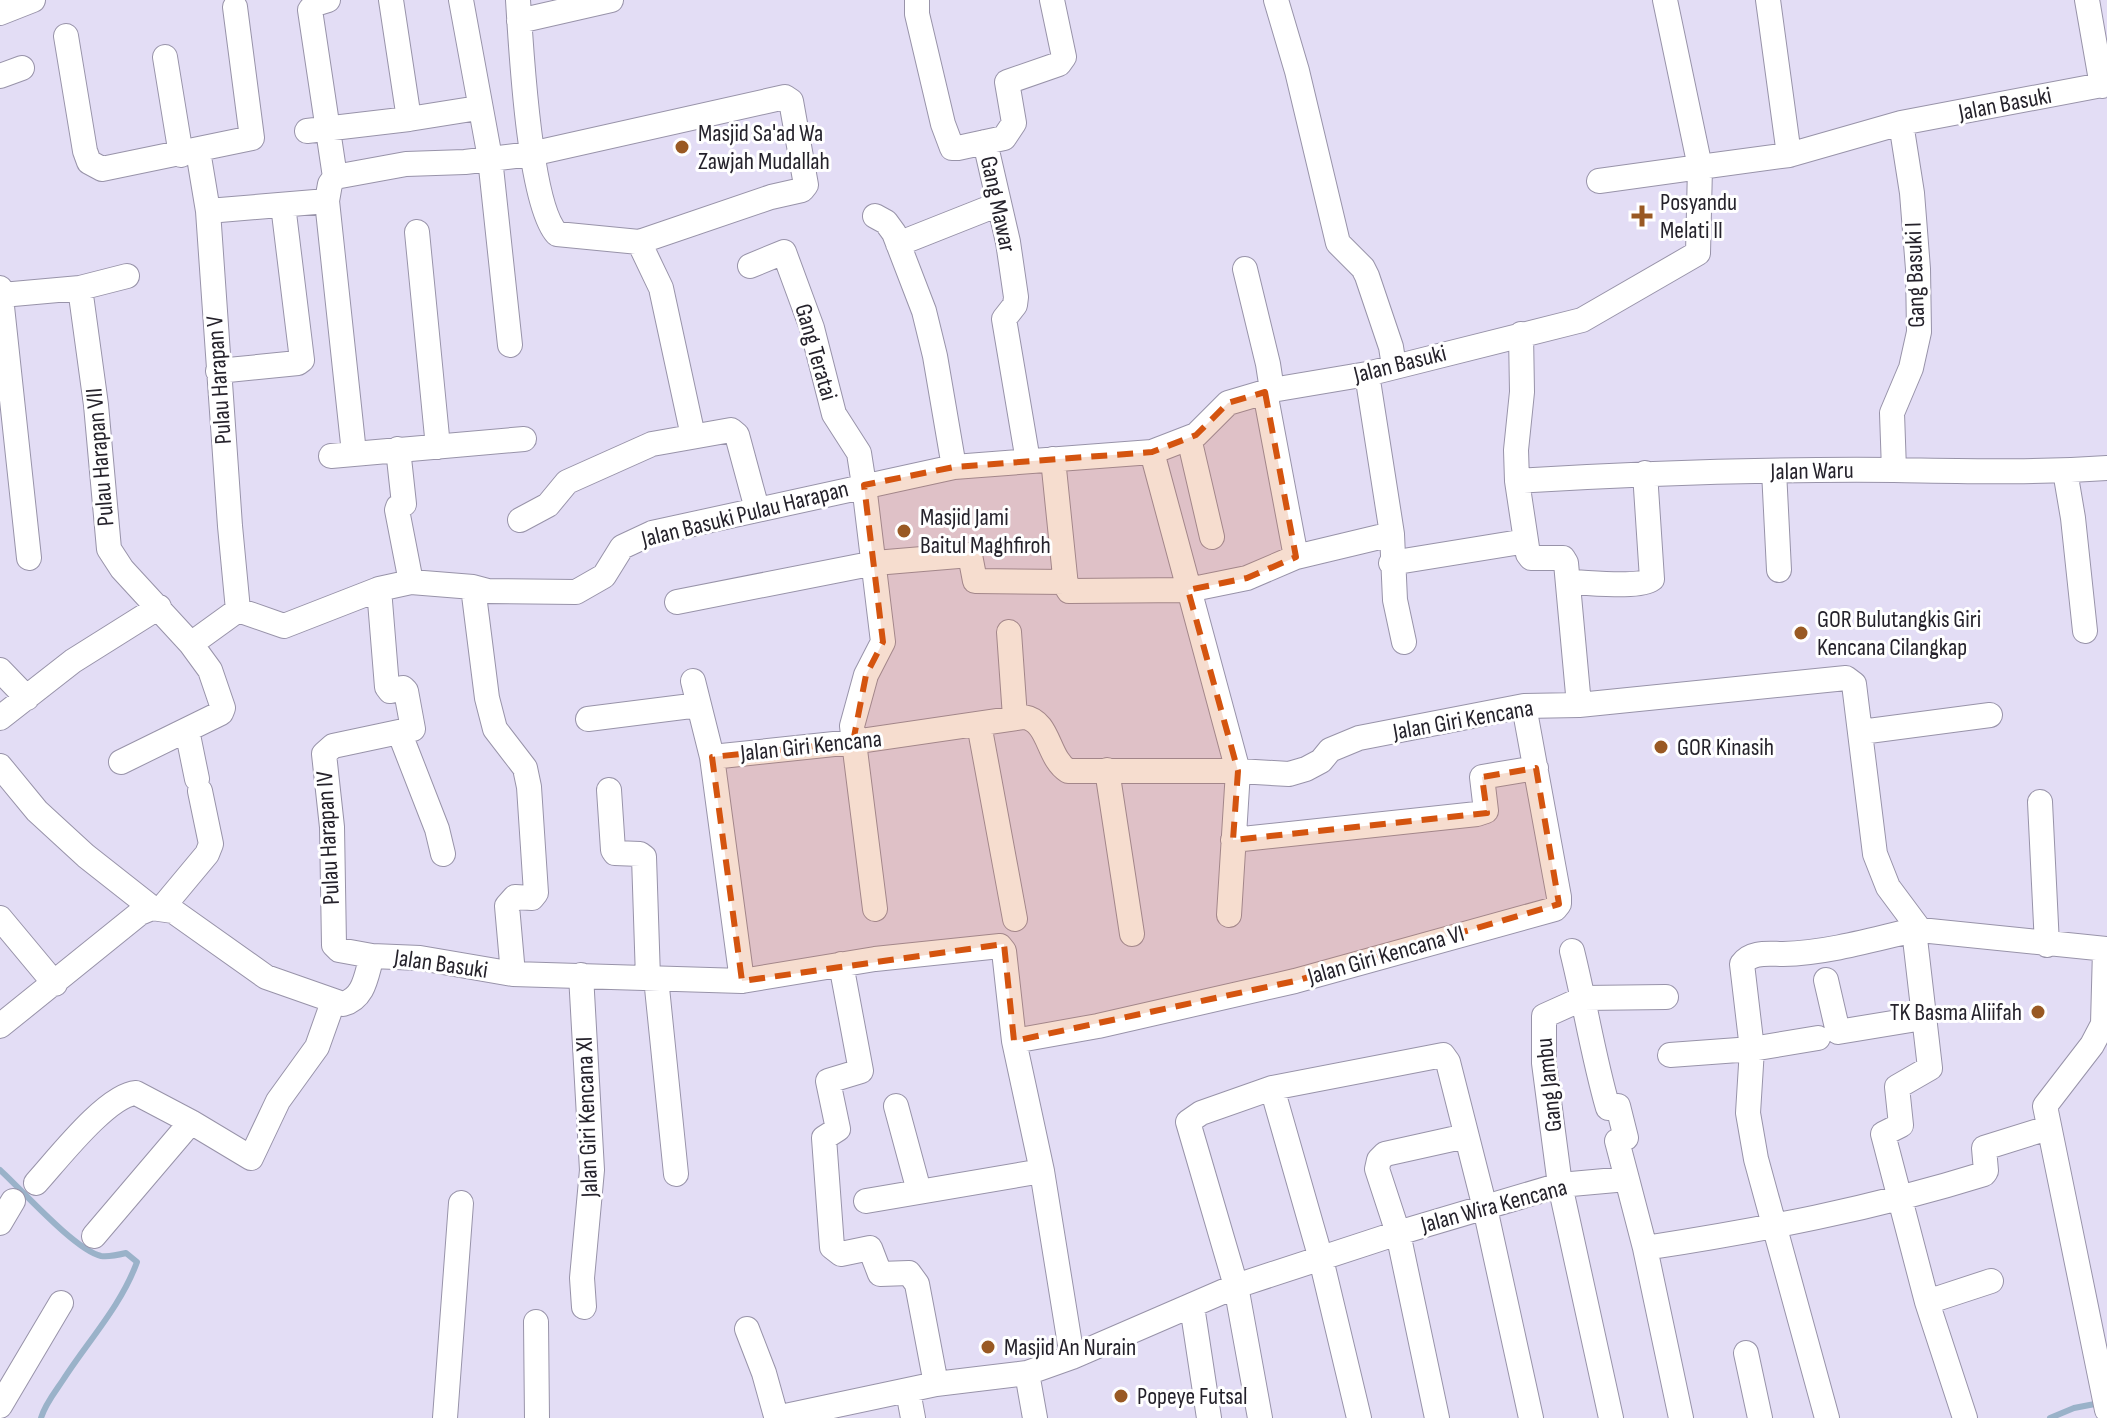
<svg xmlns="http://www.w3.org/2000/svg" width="2107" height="1418" viewBox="0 0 2107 1418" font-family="'Sofia Sans Condensed',sans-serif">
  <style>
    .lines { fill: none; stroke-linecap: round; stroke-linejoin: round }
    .stream { stroke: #9ab2c9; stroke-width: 6 }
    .minor-casing { stroke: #9893a9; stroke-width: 26 }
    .minor { stroke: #fff; stroke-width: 24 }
    .marked { fill: #d4540f; fill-opacity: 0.2; stroke: #d4540f; stroke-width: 6; stroke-dasharray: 16 10; stroke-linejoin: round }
    .poi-dot { fill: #995923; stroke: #fff; stroke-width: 3 }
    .labels { text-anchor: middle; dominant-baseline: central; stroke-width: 6; stroke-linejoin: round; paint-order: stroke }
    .street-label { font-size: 24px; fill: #25222b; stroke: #fff }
    .poi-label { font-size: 24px; fill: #25222b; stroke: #fff; text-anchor: start }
  </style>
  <rect width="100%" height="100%" fill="#e3ddf5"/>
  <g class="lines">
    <path class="stream" d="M0,1170C22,1190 75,1250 101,1256C109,1257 118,1255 126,1253L137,1262C121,1306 88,1341 63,1380C55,1392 45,1404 41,1418
      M2050,1418L2074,1408L2100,1403"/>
    <defs>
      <path id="minor" d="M328,0L315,4L310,10L335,177
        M461,0L490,158L510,345
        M917,0V14L943,124L952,148H958L1004,138L1014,123L1007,82L1059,64L1064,57L1052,0
        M1276,0L1297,71L1338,243L1363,268L1367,276L1391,347L1394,366
        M1768,0L1789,155
        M2087,0L2102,86
        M0,13L33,0
        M519,21L611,0
        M66,36L85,151L89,162L102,169L252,138L235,7
        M165,57L181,155
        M0,76L22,68
        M409,119L478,108
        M307,131L409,119L391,0
        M985,142L1008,242L1016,297L1015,305L1004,319L1028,461
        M198,151L208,211L230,526L238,610
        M1599,181L1700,167L1665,0
        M208,211L327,201
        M875,216L886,222L894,233L924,311L935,356L954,467
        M417,232L438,447
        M639,242L661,288L693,436
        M898,244L999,204
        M750,266L784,252L812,328L834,414L859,453L864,485L883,642L866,675L852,726L875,909
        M1245,269L1268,364L1272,390
        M0,288L29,558
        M80,288L96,405L109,549L122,569L191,644L238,610L284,626L379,589L411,582L473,587L488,591L576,592L604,576L622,547L652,533L954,467L1152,452L1196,435L1228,403L1272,390L1367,374L1582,320L1698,253L1700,167L1789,155L1901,123L2107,84
        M2,295L80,288L127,276
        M1521,334L1522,392L1516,450L1517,481L1528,554L1531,558H1563L1566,563L1579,705
        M218,371L298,363L302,360L283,205
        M1367,374L1392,534L1395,600L1404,642
        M1265,392L1296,557
        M1189,438L1212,537
        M398,449L404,504L398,507L397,510L411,582
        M1152,452L1238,771L1229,915
        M354,453L327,201L330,184L335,177L406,164L465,162L531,154L785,97L791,101L806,185L802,190L771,197L639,242L557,234C529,204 521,47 518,0
        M331,456L524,439
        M1053,459L1066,586L1069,591L1188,590L1247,578L1296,557L1392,534
        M1894,470L1892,413L1911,368L1919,332L1918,269L1912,193L1901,123
        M1774,471L1779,570
        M2065,471L2073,518L2085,631
        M1517,481C1643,473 1768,469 1894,470C1965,471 2036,473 2107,468
        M520,520L548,505L567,482L652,444L731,430L737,435L757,509
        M1391,563L1526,541
        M1568,582C1587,582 1638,589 1652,579L1645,473
        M473,587L487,698L495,729L525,768L529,787L536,893L532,898L515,897L507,906L513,974
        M677,602L875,563L970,555L975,581L1066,582
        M1009,632L1015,717
        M0,670L27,698
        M693,681L699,705
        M0,718L73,661L159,607
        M588,719L699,705L712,757
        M979,724L1015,919
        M187,730L197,779
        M1861,732L1990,715
        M400,734L437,829L443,854
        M121,762L221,713L223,708L210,670L191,644
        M0,766L37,811L86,856L152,908
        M1107,770L1132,934
        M609,790L613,850L615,853L640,854L644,857L648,978
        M2040,802L2047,945
        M1233,840L1477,814L1486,811L1482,777L1536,768
        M162,908L207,854L211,844L200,791
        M0,918L55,984
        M1920,930H1914L1930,1068L1897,1087L1901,1125L1883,1134L1927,1302L1965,1418
        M2105,950L2103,1024L2092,1045L2045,1106L2107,1410
        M1572,951C1585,1003 1593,1056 1608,1108L1618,1106L1626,1138L1617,1141L1627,1179
        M372,956L339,950L334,945L332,827L324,754L333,746L413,729L406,691L403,688L390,691L387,687L379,589
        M841,964L861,1071L828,1081L838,1129L824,1138L832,1247L841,1254L870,1248L880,1274L909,1273L917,1284L936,1384
        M581,975L592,1170L582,1278L584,1307
        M656,978L676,1174
        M1826,980L1838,1032L1923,1018
        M742,981L712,757L853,742L1024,717C1050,721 1047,758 1068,771H1238L1289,774L1306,769L1321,761L1330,750L1359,738L1524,706L1579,705L1846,678L1854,684L1875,854L1888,887L1920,930L2107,949
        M0,1026L140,913L152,908L173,911L266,977L343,1004C365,998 366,975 372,956L420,958L513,974L742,981L875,959L1000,946L1004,951L1014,1041L1042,1171L1072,1357
        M1014,1041L1098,1026L1295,981L1555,909L1559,904V897L1524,706
        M1670,1055L1752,1049L1818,1038
        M896,1106L919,1191
        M36,1183C57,1160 107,1095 136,1093L191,1122L251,1158L278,1101L317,1047L333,1002
        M866,1201L1042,1171
        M0,1223L13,1201
        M94,1236L191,1122
        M1645,1248L1681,1418
        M1927,1302L1991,1281
        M1192,1306L1209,1418
        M536,1322L537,1418
        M747,1329L764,1373L776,1416
        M1746,1353L1760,1418
        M1027,1373L1035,1418
        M908,1391L913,1418
        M0,1406L61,1303
        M445,1418L461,1203
        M776,1418L936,1384L1027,1373L1072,1357L1236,1286L1398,1233L1560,1185L1627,1179L1645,1248C1761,1230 1872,1209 1984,1174L1986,1171L1984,1148L2048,1128
        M1260,1418L1236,1286L1188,1122L1201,1113L1272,1088
        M1359,1418L1321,1259L1272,1088L1443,1055L1448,1062L1485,1208L1531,1418
        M1437,1418L1398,1233L1377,1169L1379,1160L1385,1154L1466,1136
        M1611,1418L1560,1185L1544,1063V1016L1584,998L1666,997
        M1827,1418L1756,1159L1748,1113L1752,1049L1742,964C1751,951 1769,954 1783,954C1826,953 1872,940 1914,930"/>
    </defs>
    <use href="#minor" class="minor-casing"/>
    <use href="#minor" class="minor"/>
  </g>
  <path class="marked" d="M1265,392L1296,557L1247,578L1188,590L1238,771L1233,840L1487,813L1482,777L1536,768L1559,904L1295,981L1014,1041L1004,944L742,981L712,757L853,742L866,675L883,642L864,485L954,467L1152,452L1196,435L1228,403Z"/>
  <g class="poi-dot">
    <circle cx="682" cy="147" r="8"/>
    <path d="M1638 204h8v8h8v8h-8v8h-8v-8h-8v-8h8z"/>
    <circle cx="904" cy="531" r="8"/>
    <circle cx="1801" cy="633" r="8"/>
    <circle cx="1661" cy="747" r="8"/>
    <circle cx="2038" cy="1012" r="8"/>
    <circle cx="988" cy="1347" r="8"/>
    <circle cx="1121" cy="1396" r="8"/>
  </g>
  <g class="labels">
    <g class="street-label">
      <text transform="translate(2005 104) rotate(-11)">Jalan Basuki</text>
      <text transform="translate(998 204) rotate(78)">Gang Mawar</text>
      <text transform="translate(1915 275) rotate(-92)">Gang Basuki I</text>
      <text transform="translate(816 352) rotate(74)">Gang Teratai</text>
      <text transform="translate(1400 364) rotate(-14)">Jalan Basuki</text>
      <text transform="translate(219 380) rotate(-94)">Pulau Harapan V</text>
      <text transform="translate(100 457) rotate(-95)">Pulau Harapan VII</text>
      <text transform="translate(1812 471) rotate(-1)">Jalan Waru</text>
      <text transform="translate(745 514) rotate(-14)">Jalan Basuki Pulau Harapan</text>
      <text transform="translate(1463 720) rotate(-10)">Jalan Giri Kencana</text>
      <text transform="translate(811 746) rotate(-6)">Jalan Giri Kencana</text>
      <text transform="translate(328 838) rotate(-93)">Pulau Harapan IV</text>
      <text transform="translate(1386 955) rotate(-16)">Jalan Giri Kencana VI</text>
      <text transform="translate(441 964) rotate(8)">Jalan Basuki</text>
      <text transform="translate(1549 1085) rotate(-96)">Gang Jambu</text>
      <text transform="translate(587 1117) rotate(-92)">Jalan Giri Kencana XI</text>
      <text transform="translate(1494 1206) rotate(-15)">Jalan Wira Kencana</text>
    </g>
    <g class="poi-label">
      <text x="698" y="133">Masjid Sa'ad Wa<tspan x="698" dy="28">Zawjah Mudallah</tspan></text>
      <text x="1660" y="202">Posyandu<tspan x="1660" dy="28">Melati II</tspan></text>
      <text x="920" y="517">Masjid Jami<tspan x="920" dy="28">Baitul Maghfiroh</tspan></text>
      <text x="1817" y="619">GOR Bulutangkis Giri<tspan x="1817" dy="28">Kencana Cilangkap</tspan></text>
      <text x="1677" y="747">GOR Kinasih</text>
      <text x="2022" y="1012" text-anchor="end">TK Basma Aliifah</text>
      <text x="1004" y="1347">Masjid An Nurain</text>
      <text x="1137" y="1396">Popeye Futsal</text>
    </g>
  </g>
</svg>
